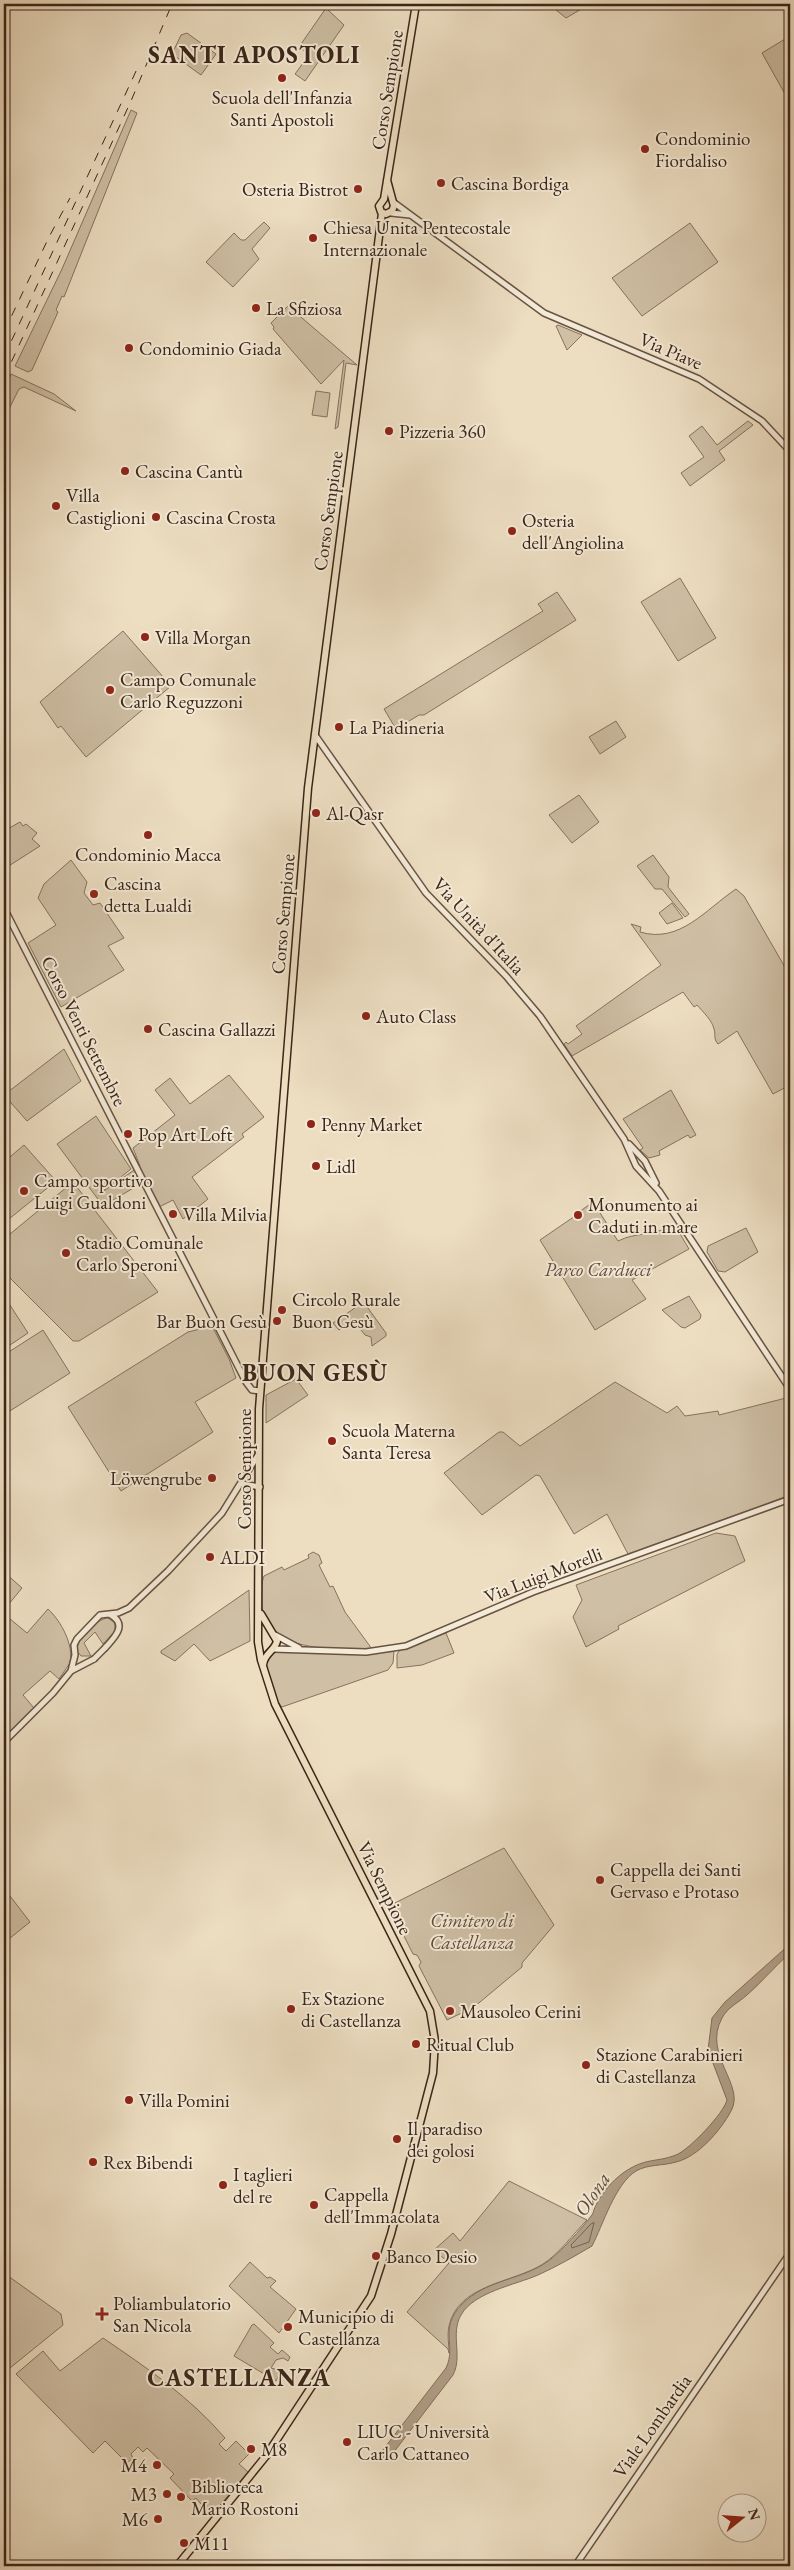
<svg xmlns="http://www.w3.org/2000/svg" width="794" height="2570" viewBox="0 0 794 2570" font-family="'EB Garamond',serif">
  <style>
    .green { fill: #cfbfa5; stroke: #86725e }
    .water { fill: #b19f88; stroke: #826e5b }
    .lines { fill: none; stroke-linecap: round; stroke-linejoin: round }
    .shore { stroke: #766250; stroke-width: 1 }
    .minor-casing { stroke: #685342; stroke-width: 8 }
    .major-casing { stroke: #3c2518; stroke-width: 9 }
    .minor { stroke: #f3ead7; stroke-width: 5 }
    .major { stroke: #eddec2; stroke-width: 6 }
    .rail { stroke: #3c2518; stroke-width: 1; stroke-dasharray: 9 9; stroke-linecap: butt }
    .minor-bridge-casing { stroke: #685342; stroke-width: 8; stroke-linecap: butt }
    .minor-bridge { stroke: #f3ead7; stroke-width: 5 }
    .poi-dot { fill: #8f2418; stroke: #f3ead7; stroke-width: 2 }
    .labels { text-anchor: middle; dominant-baseline: central; stroke-width: 4; stroke-linejoin: round; paint-order: stroke }
    .street-label { font-size: 19px; fill: #3c2518; stroke: #f3ead7 }
    .poi-label { font-size: 19px; fill: #3c2518; stroke: #f3ead7; text-anchor: start }
    .park-label { font-size: 19px; font-style: italic; fill: #614c3b; stroke: #f3ead7 }
    .water-label { font-size: 20px; font-style: italic; fill: #5f4a3a; stroke: #f3ead7 }
    .district-label { font-size: 24px; font-weight: bold; letter-spacing: 1px; fill: #3c2518; stroke: #f3ead7 }
  </style>
  <rect width="100%" height="100%" fill="#eddec2"/>
  <filter id="stains"><feTurbulence type="fractalNoise" baseFrequency=".004" numOctaves="4"/><feColorMatrix values="0 0 0 0 .2 0 0 0 0 .09 0 0 0 0 .02 0 0 0 .5 -.17"/></filter>
  <radialGradient id="worn" r=".72"><stop offset=".6" stop-color="#630" stop-opacity="0"/><stop offset="1" stop-color="#630" stop-opacity=".3"/></radialGradient>
  <path class="green" d="M564,4H590L566,18L556,10Z
    M326,8L344,25L305,81L295,74L309,55L299,47Z
    M187,33L216,54L201,75L172,54L181,35Z
    M790,36V103L762,53Z
    M131,110L137,113L64,297L62,296L56,310L58,312L32,370L28,372L15,366L62,269Z
    M264,222L270,228L252,249L259,259L233,287L206,262L234,233L241,240H245Z
    M690,223L718,262L642,316L612,278Z
    M288,306L357,365L346,363L338,427L335,429L344,360L321,384L273,329L274,327L271,323Z
    M558,325L582,335L567,350L556,326Z
    M11,374L54,394L76,411L24,387L19,389L4,419V392Z
    M316,391L330,393L327,417L312,415Z
    M748,421L753,425L719,451L725,460L690,486L681,473L704,457L689,436L702,426L717,445Z
    M680,578L716,638L678,661L641,602Z
    M557,592L576,620L424,715H419L396,729L384,709L543,611L538,604Z
    M123,631L171,686L86,757L61,726L58,728L40,702Z
    M616,721L626,737L600,754L589,737Z
    M579,795L599,822L572,843L549,815Z
    M20,822L23,826L26,824L37,833L32,839L40,846L4,869V831Z
    M653,855L669,877L668,887L689,914L685,917L662,889H655L637,866Z
    M71,860L87,882L84,893L93,905L100,903L124,938L108,946L124,970L61,1007L28,943L56,925L38,898L44,884Z
    M736,889L744,896L790,976V1085L773,1094L737,1031L718,1044C713,1038 716,1035 714,1029C712,1020 703,1012 697,1005L694,1007L683,992L572,1056L564,1044L566,1042L568,1044L582,1034L576,1026L661,965L631,924L641,927L640,932C680,944 706,909 736,889Z
    M672,903L683,918L667,924L659,913Z
    M64,1049L81,1081L27,1121L4,1095Z
    M229,1075L264,1117L242,1134L244,1137L192,1177L208,1199L183,1219L173,1200L155,1209L142,1183L103,1206L57,1144L96,1116L131,1169L98,1195L140,1166L133,1148L175,1115L155,1090L170,1078L190,1104Z
    M671,1090L696,1135L690,1138L688,1135L659,1151L660,1155L649,1158L640,1150L643,1148L623,1119Z
    M24,1145L56,1181L4,1223V1162Z
    M73,1182L158,1292L79,1341H73L4,1272V1239Z
    M593,1202L618,1241C636,1232 654,1236 671,1226L676,1227L689,1249L632,1280L646,1299L595,1330L540,1240L575,1216L579,1217V1212Z
    M746,1228L758,1252L725,1272L718,1271L707,1252L708,1246Z
    M689,1296L701,1315L700,1319L685,1328L681,1327L662,1310Z
    M6,1299L28,1333L4,1349V1301Z
    M362,1303L363,1306L365,1304L386,1333V1336L372,1346L371,1337L365,1335L353,1320L339,1330L333,1323Z
    M212,1326L229,1359L236,1378L195,1402L213,1432L121,1491L68,1407L188,1332Z
    M43,1330L70,1373L5,1414L4,1355Z
    M296,1379L308,1395L266,1423V1395Z
    M615,1382L667,1413L677,1406L685,1416L718,1411L719,1415L790,1397V1495L628,1554L607,1514L574,1534L540,1476L536,1475L482,1515L444,1473L499,1432H503L520,1446Z
    M716,1533L735,1536L745,1561L618,1626L619,1629L586,1647L573,1617L582,1600L576,1585Z
    M313,1552L319,1555L322,1563L319,1565L330,1587L333,1586L345,1612L372,1649C337,1649 263,1654 262,1603C262,1594 261,1583 264,1576L282,1567L284,1570L309,1558L308,1555Z
    M4,1572L22,1588L4,1610Z
    M249,1590L250,1641L210,1661L194,1644L175,1661L161,1653V1651Z
    M48,1609C61,1621 74,1645 70,1663L59,1679L50,1671L23,1695L34,1708L4,1737V1614L27,1633Z
    M108,1618L115,1623V1631L103,1644L95,1632L84,1643L91,1656H81L77,1651C76,1639 96,1619 108,1618Z
    M446,1633L454,1653L422,1665L397,1668V1654L400,1650Z
    M275,1651L362,1654L394,1651L393,1663L388,1670L282,1707C272,1699 267,1673 266,1660Z
    M504,1848L554,1925L522,1963V1967L474,2007L447,2020L419,1966L421,1962L417,1955L413,1954L389,1906Z
    M10,1896L30,1922L4,1943V1901Z
    M509,2181L587,2220C572,2235 560,2253 543,2264C513,2283 458,2284 449,2326C447,2335 449,2344 449,2353L448,2349L407,2312L449,2263L434,2250L453,2233L460,2241Z
    M250,2262L267,2278L270,2277L276,2281L270,2287L296,2309L279,2333L229,2286Z
    M4,2273L61,2314L63,2325L10,2368L4,2362Z
    M254,2324L274,2343L270,2347L278,2354L282,2350L290,2357L288,2361L283,2358L276,2360L271,2368L281,2371L276,2381L234,2356L252,2325Z
    M103,2338C147,2368 190,2397 225,2438L219,2444L226,2451L236,2441L249,2454L239,2464L248,2472L217,2509L211,2505L206,2510L196,2498L192,2501L170,2478L174,2474L147,2448L143,2452L138,2447L131,2454L133,2458L127,2463L105,2441L93,2453L16,2374L43,2351L60,2371Z"/>
  <path class="water" d="M790,1944V1953C775,1966 762,1982 747,1995C738,2003 728,2007 722,2018C702,2055 746,2085 731,2111C721,2130 698,2157 676,2162C663,2166 648,2164 636,2171C615,2184 603,2225 592,2246C575,2256 556,2267 538,2275C515,2285 474,2292 461,2315C450,2334 463,2356 453,2375L387,2461L379,2455L446,2368C457,2345 438,2329 462,2304C486,2280 521,2280 547,2262C561,2252 581,2229 592,2215C594,2212 594,2208 596,2205C602,2193 612,2181 623,2173C646,2157 655,2163 676,2155C689,2150 724,2113 727,2100L708,2050L712,2018L725,2002Z"/>
  <g class="lines">
    <path class="shore" d="M594,2223L589,2242L572,2248L571,2245L591,2224Z"/>
    <defs>
      <path id="minor" d="M393,202L544,313L699,379L762,421L790,451
        M391,213L410,215
        M315,735L426,893L506,976L540,1016L624,1139L636,1166L659,1191L790,1389
        M4,908L246,1382L252,1390L260,1391
        M629,1144L645,1161L656,1183
        M242,1484L260,1487
        M275,1635L299,1648
        M105,1648C114,1638 128,1625 111,1615
        M273,1649L366,1652L406,1646L533,1592L790,1499
        M71,1671L75,1655L74,1645L77,1639L100,1615L118,1613L129,1608L168,1571L222,1513L258,1455
        M4,1742L53,1693L71,1671L94,1659
        M575,2566L790,2253"/>
      <path id="major" d="M387,180L394,206L392,211L386,214L381,212L379,206L384,199L416,4
        M261,1614L277,1641C275,1651 264,1653 263,1665
        M177,2566L266,2456L371,2296L391,2234L433,2073L435,2041L430,2011L275,1704L261,1660L258,1642L259,1409L308,788L382,213"/>
    </defs>
    <use href="#minor" class="minor-casing"/>
    <use href="#major" class="major-casing"/>
    <use href="#minor" class="minor"/>
    <use href="#major" class="major"/>
    <path class="rail" d="M4,332L49,237L70,198
      M4,357L137,69
      M4,378L131,101L172,4"/>
    <defs>
      <path id="minor-bridge" d="M94,1659L105,1648"/>
    </defs>
    <use href="#minor-bridge" class="minor-bridge-casing"/>
    <use href="#minor-bridge" class="minor-bridge"/>
  </g>
  <g class="poi-dot">
    <circle cx="282" cy="78" r="5"/>
    <circle cx="645" cy="149" r="5"/>
    <circle cx="441" cy="183" r="5"/>
    <circle cx="358" cy="189" r="5"/>
    <circle cx="313" cy="238" r="5"/>
    <circle cx="256" cy="308" r="5"/>
    <circle cx="129" cy="348" r="5"/>
    <circle cx="389" cy="431" r="5"/>
    <circle cx="125" cy="471" r="5"/>
    <circle cx="56" cy="506" r="5"/>
    <circle cx="156" cy="517" r="5"/>
    <circle cx="512" cy="531" r="5"/>
    <circle cx="145" cy="637" r="5"/>
    <circle cx="110" cy="690" r="5"/>
    <circle cx="339" cy="727" r="5"/>
    <circle cx="316" cy="813" r="5"/>
    <circle cx="148" cy="835" r="5"/>
    <circle cx="94" cy="894" r="5"/>
    <circle cx="366" cy="1016" r="5"/>
    <circle cx="148" cy="1029" r="5"/>
    <circle cx="311" cy="1124" r="5"/>
    <circle cx="128" cy="1134" r="5"/>
    <circle cx="316" cy="1166" r="5"/>
    <circle cx="24" cy="1191" r="5"/>
    <circle cx="173" cy="1214" r="5"/>
    <circle cx="578" cy="1215" r="5"/>
    <circle cx="66" cy="1253" r="5"/>
    <circle cx="282" cy="1310" r="5"/>
    <circle cx="277" cy="1321" r="5"/>
    <circle cx="332" cy="1441" r="5"/>
    <circle cx="212" cy="1478" r="5"/>
    <circle cx="210" cy="1557" r="5"/>
    <circle cx="600" cy="1880" r="5"/>
    <circle cx="291" cy="2009" r="5"/>
    <circle cx="450" cy="2011" r="5"/>
    <circle cx="416" cy="2044" r="5"/>
    <circle cx="586" cy="2065" r="5"/>
    <circle cx="129" cy="2100" r="5"/>
    <circle cx="397" cy="2139" r="5"/>
    <circle cx="93" cy="2162" r="5"/>
    <circle cx="223" cy="2185" r="5"/>
    <circle cx="314" cy="2205" r="5"/>
    <circle cx="376" cy="2256" r="5"/>
    <path d="M99.5 2306.5h5v5h5v5h-5v5h-5v-5h-5v-5h5z"/>
    <circle cx="288" cy="2327" r="5"/>
    <circle cx="347" cy="2442" r="5"/>
    <circle cx="251" cy="2449" r="5"/>
    <circle cx="157" cy="2465" r="5"/>
    <circle cx="167" cy="2494" r="5"/>
    <circle cx="181" cy="2497" r="5"/>
    <circle cx="158" cy="2519" r="5"/>
    <circle cx="184" cy="2543" r="5"/>
  </g>
  <g class="labels">
    <g class="street-label">
      <text transform="translate(387 90) rotate(-81)">Corso Sempione</text>
      <text transform="translate(671 351) rotate(23)">Via Piave</text>
      <text transform="translate(328 511) rotate(-82)">Corso Sempione</text>
      <text transform="translate(283 914) rotate(-85)">Corso Sempione</text>
      <text transform="translate(479 926) rotate(47)">Via Unità d'Italia</text>
      <text transform="translate(84 1031) rotate(63)">Corso Venti Settembre</text>
      <text transform="translate(244 1469) rotate(-90)">Corso Sempione</text>
      <text transform="translate(543 1575) rotate(-21)">Via Luigi Morelli</text>
      <text transform="translate(385 1888) rotate(64)">Via Sempione</text>
      <text transform="translate(652 2426) rotate(-55)">Viale Lombardia</text>
    </g>
    <g class="poi-label">
      <text x="282" y="97" text-anchor="middle">Scuola dell'Infanzia<tspan x="282" dy="22">Santi Apostoli</tspan></text>
      <text x="655" y="138">Condominio<tspan x="655" dy="22">Fiordaliso</tspan></text>
      <text x="451" y="183">Cascina Bordiga</text>
      <text x="348" y="189" text-anchor="end">Osteria Bistrot</text>
      <text x="323" y="227">Chiesa Unita Pentecostale<tspan x="323" dy="22">Internazionale</tspan></text>
      <text x="266" y="308">La Sfiziosa</text>
      <text x="139" y="348">Condominio Giada</text>
      <text x="399" y="431">Pizzeria 360</text>
      <text x="135" y="471">Cascina Cantù</text>
      <text x="66" y="495">Villa<tspan x="66" dy="22">Castiglioni</tspan></text>
      <text x="166" y="517">Cascina Crosta</text>
      <text x="522" y="520">Osteria<tspan x="522" dy="22">dell'Angiolina</tspan></text>
      <text x="155" y="637">Villa Morgan</text>
      <text x="120" y="679">Campo Comunale<tspan x="120" dy="22">Carlo Reguzzoni</tspan></text>
      <text x="349" y="727">La Piadineria</text>
      <text x="326" y="813">Al-Qasr</text>
      <text x="148" y="854" text-anchor="middle">Condominio Macca</text>
      <text x="104" y="883">Cascina<tspan x="104" dy="22">detta Lualdi</tspan></text>
      <text x="376" y="1016">Auto Class</text>
      <text x="158" y="1029">Cascina Gallazzi</text>
      <text x="321" y="1124">Penny Market</text>
      <text x="138" y="1134">Pop Art Loft</text>
      <text x="326" y="1166">Lidl</text>
      <text x="34" y="1180">Campo sportivo<tspan x="34" dy="22">Luigi Gualdoni</tspan></text>
      <text x="588" y="1204">Monumento ai<tspan x="588" dy="22">Caduti in mare</tspan></text>
      <text x="183" y="1214">Villa Milvia</text>
      <text x="76" y="1242">Stadio Comunale<tspan x="76" dy="22">Carlo Speroni</tspan></text>
      <text x="292" y="1299">Circolo Rurale<tspan x="292" dy="22">Buon Gesù</tspan></text>
      <text x="267" y="1321" text-anchor="end">Bar Buon Gesù</text>
      <text x="342" y="1430">Scuola Materna<tspan x="342" dy="22">Santa Teresa</tspan></text>
      <text x="202" y="1478" text-anchor="end">Löwengrube</text>
      <text x="220" y="1557">ALDI</text>
      <text x="610" y="1869">Cappella dei Santi<tspan x="610" dy="22">Gervaso e Protaso</tspan></text>
      <text x="301" y="1998">Ex Stazione<tspan x="301" dy="22">di Castellanza</tspan></text>
      <text x="460" y="2011">Mausoleo Cerini</text>
      <text x="426" y="2044">Ritual Club</text>
      <text x="596" y="2054">Stazione Carabinieri<tspan x="596" dy="22">di Castellanza</tspan></text>
      <text x="139" y="2100">Villa Pomini</text>
      <text x="407" y="2128">Il paradiso<tspan x="407" dy="22">dei golosi</tspan></text>
      <text x="103" y="2162">Rex Bibendi</text>
      <text x="233" y="2174">I taglieri<tspan x="233" dy="22">del re</tspan></text>
      <text x="324" y="2194">Cappella<tspan x="324" dy="22">dell'Immacolata</tspan></text>
      <text x="386" y="2256">Banco Desio</text>
      <text x="113" y="2303">Poliambulatorio<tspan x="113" dy="22">San Nicola</tspan></text>
      <text x="298" y="2316">Municipio di<tspan x="298" dy="22">Castellanza</tspan></text>
      <text x="357" y="2431">LIUC - Università<tspan x="357" dy="22">Carlo Cattaneo</tspan></text>
      <text x="261" y="2449">M8</text>
      <text x="147" y="2465" text-anchor="end">M4</text>
      <text x="191" y="2486">Biblioteca<tspan x="191" dy="22">Mario Rostoni</tspan></text>
      <text x="157" y="2494" text-anchor="end">M3</text>
      <text x="148" y="2519" text-anchor="end">M6</text>
      <text x="194" y="2543">M11</text>
    </g>
    <g class="park-label">
      <text x="598" y="1269">Parco Carducci</text>
      <text x="472" y="1920">Cimitero di<tspan x="472" dy="22">Castellanza</tspan></text>
    </g>
    <g class="water-label">
      <text transform="translate(592 2194) rotate(-56)">Olona</text>
    </g>
    <g class="district-label">
      <text x="254" y="54">SANTI APOSTOLI</text>
      <text x="315" y="1372">BUON GESÙ</text>
      <text x="239" y="2377">CASTELLANZA</text>
    </g>
  </g>
  <rect width="794" height="2570" fill="none" stroke="#eddec2" stroke-width="20"/>
  <rect x="5" y="5" width="784" height="2560" fill="none" stroke="#3c2518" stroke-width="2.5"/>
  <rect x="10" y="10" width="774" height="2550" fill="none" stroke="#3c2518"/>
  <g transform="translate(742 2518) rotate(73)"><circle r="24" fill="#f3ead7" stroke="#aa9b8b"/>
  <path d="M0-4L9 19L0 12L-9 19Z" fill="#8f2418"/>
  <text y="-8" font-size="14" font-weight="bold" text-anchor="middle" fill="#3c2518">N</text>
  </g>
  <rect width="100%" height="100%" filter="url(#stains)"/>
  <rect width="100%" height="100%" fill="url(#worn)"/>
</svg>
